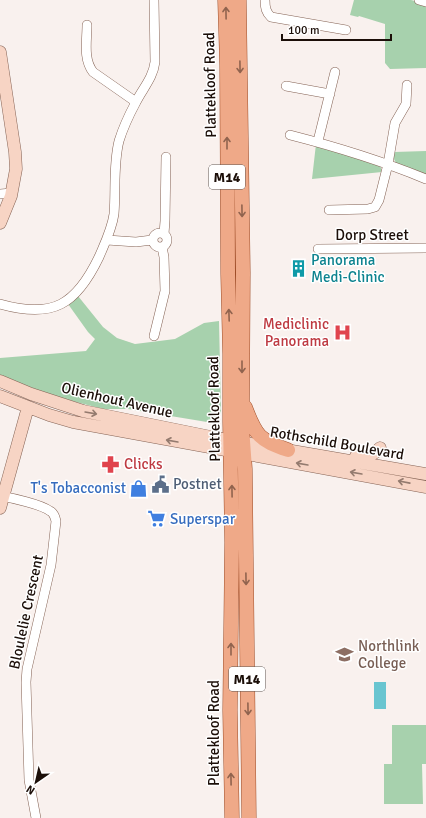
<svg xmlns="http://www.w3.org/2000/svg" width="426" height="818" viewBox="0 0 426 818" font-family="Signika,sans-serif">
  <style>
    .green { fill: #a7d1ad }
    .water { fill: #69c5d0 }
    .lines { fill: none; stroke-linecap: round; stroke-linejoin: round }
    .street-casing { stroke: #856355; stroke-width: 10 }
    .secondary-casing { stroke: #856355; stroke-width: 13 }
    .primary-casing { stroke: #9e4d28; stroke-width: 15 }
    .street { stroke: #fff; stroke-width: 9 }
    .secondary { stroke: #f7d4c4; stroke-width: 12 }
    .primary { stroke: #efa988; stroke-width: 14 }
    .oneway { stroke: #90634e }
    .oneway2 { stroke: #947b6f }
    .labels { text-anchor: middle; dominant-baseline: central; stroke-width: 3; stroke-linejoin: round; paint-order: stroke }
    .shield { fill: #fff; stroke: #5f5652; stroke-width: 1 }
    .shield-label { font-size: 14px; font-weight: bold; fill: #1b0e08 }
    .street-label { font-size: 15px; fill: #1b0e08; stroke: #fff }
    .culture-label { font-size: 15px; fill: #0d838f; stroke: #fff; text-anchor: start }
    .health-label { font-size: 15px; fill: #be3a42; stroke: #fff; text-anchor: end }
    .service-label { font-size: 15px; fill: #4e5e75; stroke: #fff; text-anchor: start }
    .shop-label { font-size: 15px; fill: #366cbe; stroke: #fff; text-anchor: end }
    .education-label { font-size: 15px; fill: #785e54; stroke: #fff; text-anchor: start }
  </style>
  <rect width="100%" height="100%" fill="#f9f1ee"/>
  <path class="green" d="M354,0H411L426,4V68L390,69L385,63V24L359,16L358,17L350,15Z
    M316,144L380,165L382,172L312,179Z
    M426,151V175L396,163L393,157L394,152Z
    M78,296L103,327L117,338L135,344L175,339L204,323L219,321L221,412C219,419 214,422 207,422L128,409H103L53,396L0,376V358L86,351L95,339L88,332L68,304Z
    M392,725H426V764H422L423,804H384V764H392Z"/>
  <path class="water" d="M374,682H386V709H374Z"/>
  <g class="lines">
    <defs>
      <path id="street" d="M265,0C265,8 266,12 271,17L346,30
        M419,0L426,2
        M87,25C87,41 83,59 93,72L136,102
        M286,86L330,94
        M290,135C337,147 382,161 426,179
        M318,141L335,72
        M0,194L12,193
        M329,210L368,209L375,207L379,200L388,164L395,123L406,104L407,85
        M153 240a7 7 0 1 1 14 0a7 7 0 1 1-14 0Z
        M164,234L165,221L166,157
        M107,240L136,242L152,240
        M318,249L426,248
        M0,304C53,319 76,305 99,257C105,243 112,229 114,214C116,190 113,165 119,141C123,128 129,115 136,102C143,88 153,78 155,62L154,0
        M154,336L165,291L164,257L162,247
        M0,496C12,498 40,504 50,511C54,513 55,517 56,521L51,565L27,669L26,682L29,780L36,818"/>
      <path id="secondary" d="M0,52L15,152L16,169L11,196L0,223
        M0,381L31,394L83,411L211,437L426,474
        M0,396L49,415L73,422L426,487
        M356,456C366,458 373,456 380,448
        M0,508L28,407"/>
      <path id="primary" d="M225,0L227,65L228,274L230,354V422L232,542L230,710L232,818
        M239,0L243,272L242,427L245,469L249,818
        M245,407C256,436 259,440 288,450"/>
    </defs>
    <use href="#street" class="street-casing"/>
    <use href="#secondary" class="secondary-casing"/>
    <use href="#primary" class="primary-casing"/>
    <use href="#street" class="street"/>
    <use href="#secondary" class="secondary"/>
    <use href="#primary" class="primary"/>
  </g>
  <defs><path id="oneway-shaft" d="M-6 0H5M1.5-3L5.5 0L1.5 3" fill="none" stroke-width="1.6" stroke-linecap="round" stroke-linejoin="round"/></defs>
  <g class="oneway">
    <use href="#oneway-shaft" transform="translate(226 13) rotate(-91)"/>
    <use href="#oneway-shaft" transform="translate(240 67) rotate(89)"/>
    <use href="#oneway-shaft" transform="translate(227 143) rotate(-90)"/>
    <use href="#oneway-shaft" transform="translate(242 211) rotate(89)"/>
    <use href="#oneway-shaft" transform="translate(229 315) rotate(-92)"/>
    <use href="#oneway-shaft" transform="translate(242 367) rotate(90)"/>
    <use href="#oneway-shaft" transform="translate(232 491) rotate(-91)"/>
    <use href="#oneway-shaft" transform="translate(246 579) rotate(89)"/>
    <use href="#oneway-shaft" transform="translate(231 649) rotate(-90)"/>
    <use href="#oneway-shaft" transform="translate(248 709) rotate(89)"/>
    <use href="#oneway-shaft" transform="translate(231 779) rotate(-91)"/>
  </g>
  <g class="oneway2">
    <use href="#oneway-shaft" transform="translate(91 413) rotate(10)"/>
    <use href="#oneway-shaft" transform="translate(172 441) rotate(-170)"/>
    <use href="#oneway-shaft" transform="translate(302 464) rotate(-170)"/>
    <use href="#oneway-shaft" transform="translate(356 473) rotate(-170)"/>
    <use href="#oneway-shaft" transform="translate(404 482) rotate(-169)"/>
  </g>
  <defs>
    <symbol id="building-bare" viewBox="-9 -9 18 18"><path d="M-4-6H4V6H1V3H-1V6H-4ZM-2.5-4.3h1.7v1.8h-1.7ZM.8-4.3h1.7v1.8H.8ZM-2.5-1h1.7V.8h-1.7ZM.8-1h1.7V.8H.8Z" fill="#0f9aa8" stroke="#fff" stroke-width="2.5" paint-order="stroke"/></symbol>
    <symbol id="hospital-bare" viewBox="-9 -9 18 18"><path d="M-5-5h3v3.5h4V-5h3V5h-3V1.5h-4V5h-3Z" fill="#e0444e" stroke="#fff" stroke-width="2.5" paint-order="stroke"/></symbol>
    <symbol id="pharmacy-bare" viewBox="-9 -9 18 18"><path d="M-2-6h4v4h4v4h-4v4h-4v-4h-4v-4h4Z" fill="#e0444e" stroke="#fff" stroke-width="2.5" paint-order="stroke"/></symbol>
    <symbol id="civic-bare" viewBox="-9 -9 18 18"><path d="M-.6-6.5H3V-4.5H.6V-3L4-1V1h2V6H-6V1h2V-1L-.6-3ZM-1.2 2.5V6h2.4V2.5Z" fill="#5c6f8a" stroke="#fff" stroke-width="2.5" paint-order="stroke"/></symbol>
    <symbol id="shop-bare" viewBox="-9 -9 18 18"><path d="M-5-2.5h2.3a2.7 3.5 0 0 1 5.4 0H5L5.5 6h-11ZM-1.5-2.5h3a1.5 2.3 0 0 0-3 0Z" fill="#3f7fe0" stroke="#fff" stroke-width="2.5" paint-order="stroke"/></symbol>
    <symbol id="supermarket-bare" viewBox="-9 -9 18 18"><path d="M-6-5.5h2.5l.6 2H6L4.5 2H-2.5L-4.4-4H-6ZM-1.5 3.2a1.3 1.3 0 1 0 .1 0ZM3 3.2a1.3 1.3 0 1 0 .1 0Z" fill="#3f7fe0" stroke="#fff" stroke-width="2.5" paint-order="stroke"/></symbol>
    <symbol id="university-bare" viewBox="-9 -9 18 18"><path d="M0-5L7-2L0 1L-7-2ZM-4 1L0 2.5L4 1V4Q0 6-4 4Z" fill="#8d6e63" stroke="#fff" stroke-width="2.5" paint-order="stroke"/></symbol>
  </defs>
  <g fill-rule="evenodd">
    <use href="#building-bare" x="286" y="256" width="25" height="25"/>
    <use href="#hospital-bare" x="330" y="320" width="25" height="25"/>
    <use href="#pharmacy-bare" x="98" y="452" width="25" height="25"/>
    <use href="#civic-bare" x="148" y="472" width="25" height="25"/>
    <use href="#shop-bare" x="126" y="476" width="25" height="25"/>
    <use href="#supermarket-bare" x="144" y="506" width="25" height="25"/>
    <use href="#university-bare" x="332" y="642" width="25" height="25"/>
  </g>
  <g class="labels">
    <g class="shield">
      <rect x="209" y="165" width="36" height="24" rx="3"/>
      <rect x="229" y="667" width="36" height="24" rx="3"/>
    </g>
    <g class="shield-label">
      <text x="227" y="177">M14</text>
      <text x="247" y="679">M14</text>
    </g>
    <g class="street-label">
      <text transform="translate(210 85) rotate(-91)">Plattekloof Road</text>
      <text x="372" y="235">Dorp Street</text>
      <text transform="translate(117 400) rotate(13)">Olienhout Avenue</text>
      <text transform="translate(214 409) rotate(-91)">Plattekloof Road</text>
      <text transform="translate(337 443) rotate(10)">Rothschild Boulevard</text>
      <text transform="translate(26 612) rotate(-78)">Bloulelie Crescent</text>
      <text transform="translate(214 733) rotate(-90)">Plattekloof Road</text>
    </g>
    <g class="culture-label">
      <text x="311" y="260">Panorama<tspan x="311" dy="17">Medi-Clinic</tspan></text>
    </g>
    <g class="health-label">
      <text x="329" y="324">Mediclinic<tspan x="329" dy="17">Panorama</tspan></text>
      <text x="124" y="464" text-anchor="start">Clicks</text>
    </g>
    <g class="service-label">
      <text x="173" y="484">Postnet</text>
    </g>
    <g class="shop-label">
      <text x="126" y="488">T's Tobacconist</text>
      <text x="170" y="519" text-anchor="start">Superspar</text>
    </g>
    <g class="education-label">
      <text x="358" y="646">Northlink<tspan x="358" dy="17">College</tspan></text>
    </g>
  </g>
  <g transform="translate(36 782) rotate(214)" stroke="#ffffff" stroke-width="3" paint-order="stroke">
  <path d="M0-3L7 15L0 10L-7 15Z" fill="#1b0e08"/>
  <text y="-6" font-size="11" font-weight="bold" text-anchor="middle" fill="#1b0e08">N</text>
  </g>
  <path d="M282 34v6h109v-6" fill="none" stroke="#1b0e08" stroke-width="2"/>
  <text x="288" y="34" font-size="12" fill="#1b0e08" stroke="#ffffff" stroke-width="3" paint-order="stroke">100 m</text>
</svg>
